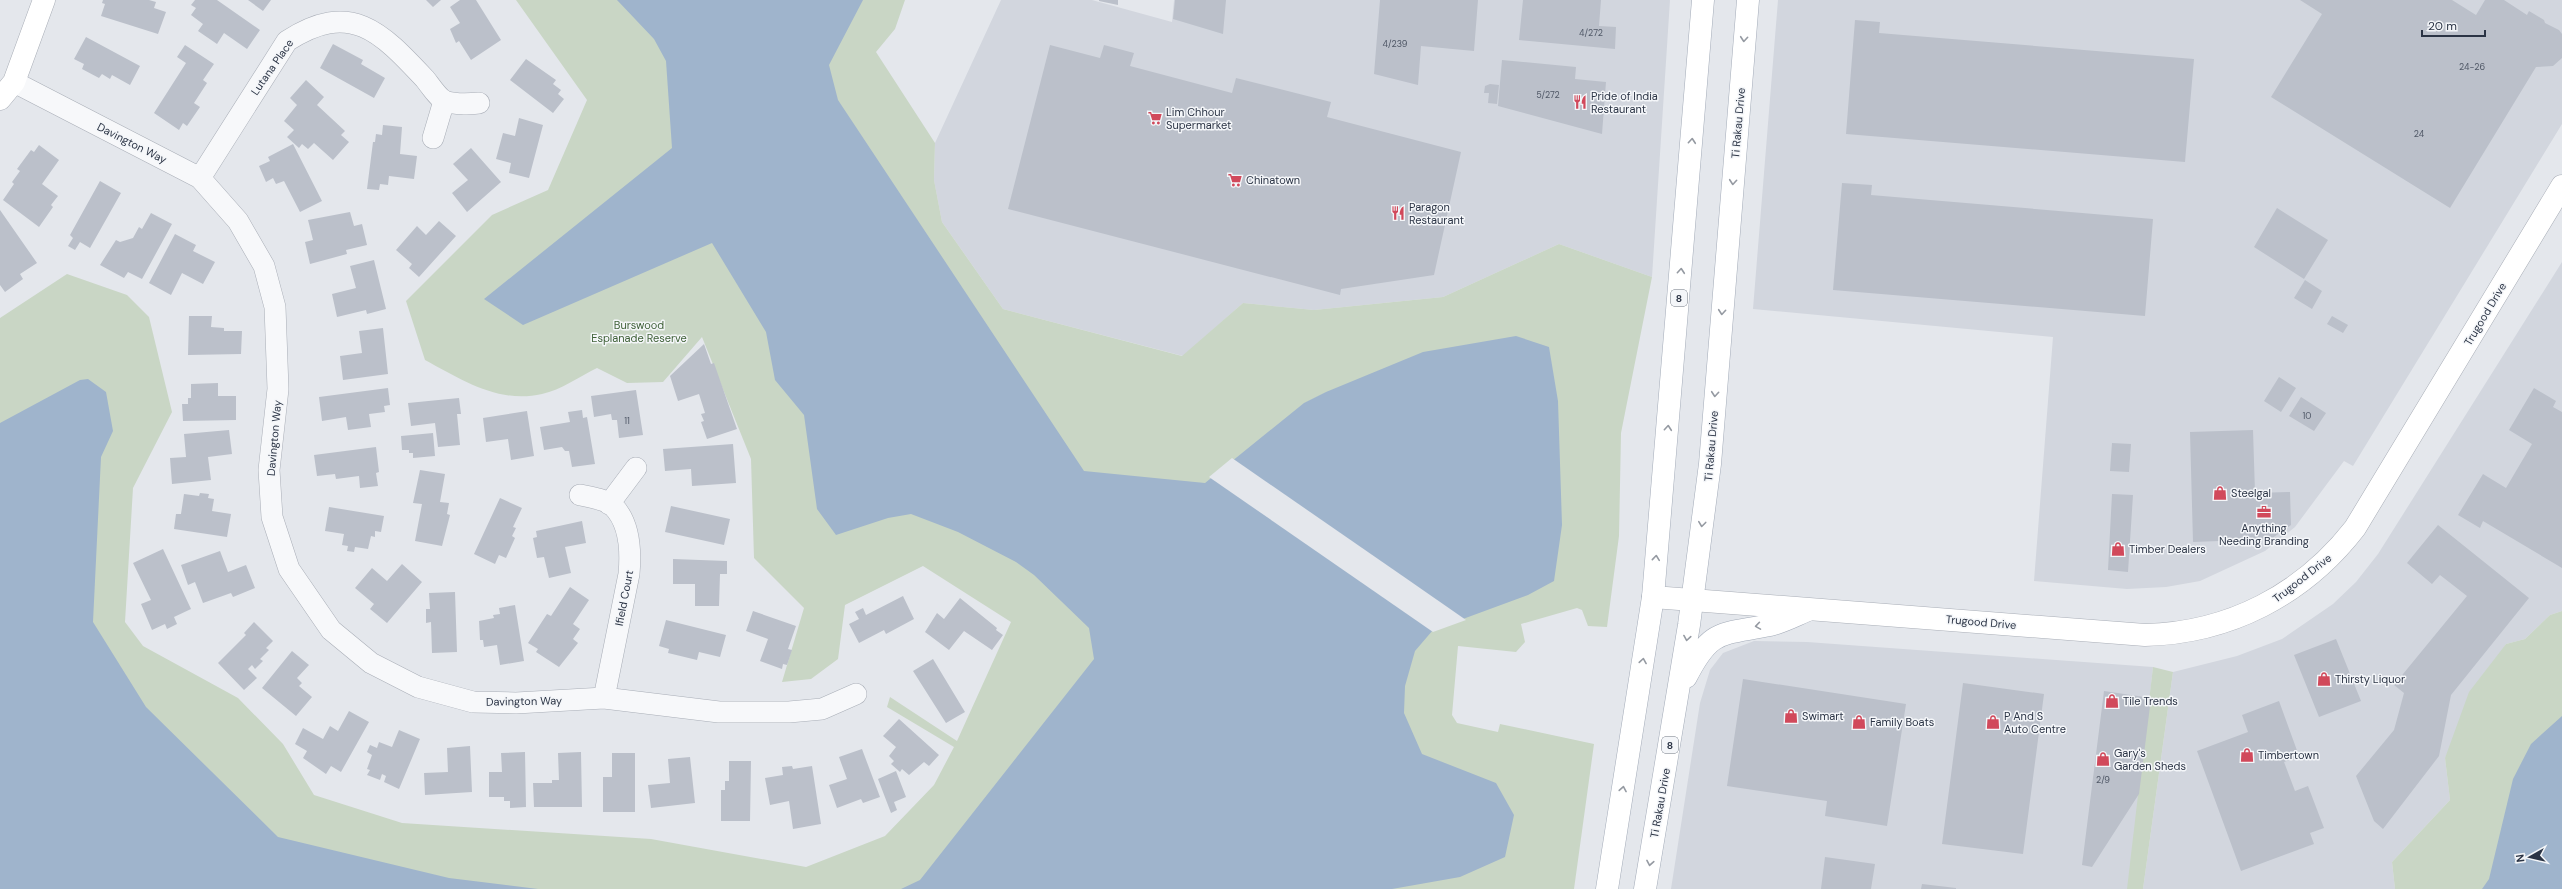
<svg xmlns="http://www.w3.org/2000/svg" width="2562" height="889" viewBox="0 0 2562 889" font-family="'DM Sans',sans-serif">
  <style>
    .built { fill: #d2d6de }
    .green { fill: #c9d6c5 }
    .water { fill: #9fb4cc }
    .pier { fill: #e4e7ec }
    .building { fill: #bbc0ca }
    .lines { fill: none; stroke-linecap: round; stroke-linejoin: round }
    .street-casing { stroke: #a9aeb7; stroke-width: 22 }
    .secondary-casing { stroke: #a9aeb7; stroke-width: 23 }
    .primary-casing { stroke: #a3abb8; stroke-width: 23 }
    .street { stroke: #f7f8fa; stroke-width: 21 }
    .secondary { stroke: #fff; stroke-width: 22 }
    .primary { stroke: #fff; stroke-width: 22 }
    .oneway { stroke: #959aa2 }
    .labels { text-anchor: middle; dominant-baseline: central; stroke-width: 3; stroke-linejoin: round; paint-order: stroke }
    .number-label { font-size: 9px; fill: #4f5766 }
    .shield { fill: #f4f6f9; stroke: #676e7b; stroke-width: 1 }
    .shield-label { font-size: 10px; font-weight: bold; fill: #2b3445 }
    .street-label { font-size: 11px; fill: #2b3445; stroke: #f4f6f9 }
    .poi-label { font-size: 11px; fill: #2b3445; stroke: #f4f6f9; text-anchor: start }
    .park-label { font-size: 11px; fill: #3f6138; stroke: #f4f6f9 }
  </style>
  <rect width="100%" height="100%" fill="#e4e7ec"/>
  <path class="built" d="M1001,0H1092L1172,22L1174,0H1670L1652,277L1559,244L1443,297L1314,310L1243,303L1183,356L1003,309L942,222L934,180L935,143Z
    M1778,0H2562V124L2353,466L2344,461L2295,527L2265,551L2200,581L2166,587L2127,589L2034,581L2053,337L1753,309Z
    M2562,262V611L2550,615L2525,639L2506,644L2445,758L2450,800L2392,862L2395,889H2143L2173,672L2237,656L2282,639L2333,604L2356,582L2378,554Z
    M1754,641L1807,642L2153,667L2129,889H1671L1700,703L1710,670L1723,653Z"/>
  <path class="green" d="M516,0H905L895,29L876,52L935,143L934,180L942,222L1003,309L1182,356L1243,303L1314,310L1443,297L1559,244L1652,277L1621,433L1619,536L1607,627L1588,626L1582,610L1577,608L1521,624L1525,642L1516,652L1458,646L1452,715L1457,723L1498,732L1500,724L1594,744L1574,889H31L0,871V318L67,274L127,295L149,317L172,412L133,488L125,622L143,646L238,698L283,744L314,795L402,823L651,839L806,867L885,836L934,785L954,747L887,707L890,697L957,741L1011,622L923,566L845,605L838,659L811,679L782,682L804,608L754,558L751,459L702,337L663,382L627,383L597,368C580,376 561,390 542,394C499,404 462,380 425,360L406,301L492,215L548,190L587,100Z
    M2562,611V889H2395L2392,862L2450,800L2445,758L2469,692L2506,644L2525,639L2550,615Z
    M2153,667L2173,672L2143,889H2127Z"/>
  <path class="water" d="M617,0H863L829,65L838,100L1084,471L1205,483L1304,403L1326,392L1423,352L1516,336L1549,347L1558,401L1562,525L1554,581L1528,595L1433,630L1415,651L1405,686L1404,713L1422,754L1496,783L1514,815L1505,857L1460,877L1392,889H901L920,880L1094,659L1089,628L1034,575L1016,562L958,532L911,514L888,518L836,535L817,509L804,415L775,380L766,332L712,243L523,325L484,299L672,148L666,61L654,39Z
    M88,379L106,392L113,431L101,457L93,622L146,707L278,837L449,878L538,889H0V423L80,380Z
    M2562,716V889H2482L2489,879L2513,779L2531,744Z"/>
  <path class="pier" d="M1232,458L1407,579L1466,620L1433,632L1209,477Z"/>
  <path class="building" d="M103,0H149L156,2L154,8L166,12L158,34L101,16L105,4L102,3Z
    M195,0H217L260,30L247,49L224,33L217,44L198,31L203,24L191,15L196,8L191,5Z
    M248,0H271L263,11Z
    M426,0H441L433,7Z
    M460,0H476L501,40L471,60L459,41L456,43L450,29L460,23L450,7Z
    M1099,0H1118V5L1099,1Z
    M1175,0H1226L1223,34L1173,19Z
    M1380,0H1478L1474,51L1421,46L1418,85L1374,74Z
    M1523,0H1601L1599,26L1616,27L1615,49L1519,40Z
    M2300,0H2452L2476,15L2485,0H2504L2527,15L2529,11L2544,20L2545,23L2559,30L2562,34V58L2553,66L2536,67L2450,208L2271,97L2322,14Z
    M1855,20L1880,22L1879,33L2194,59L2185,162L1846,134Z
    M86,37L140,66L130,85L112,75L110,79L102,74L99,78L82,69L84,64L74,59Z
    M333,44L363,60L361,64L385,78L374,98L320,68Z
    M185,45L214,64L203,80L207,83L194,103L200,107L187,126L183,123L179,130L154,113L186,63L177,57Z
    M1050,45L1100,58L1104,45L1134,53L1130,66L1232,93L1236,78L1331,102L1327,117L1461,152L1434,275L1341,289L1340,295L1008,209Z
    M526,59L556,80L553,84L561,90L558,94L564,99L553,113L510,80Z
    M1502,60L1576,67L1575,79L1606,82L1602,134L1498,106Z
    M306,80L324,97L317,105L345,131L341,135L349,142L333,160L314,143L308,149L302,144L299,148L287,137L294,130L284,121L297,105L290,98Z
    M1490,84L1499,85L1497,104L1488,103L1489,93H1484L1485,86Z
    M519,118L543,125L529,178L509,173L511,163L496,159L503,133L515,136Z
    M383,125L402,127L400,154L417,156L414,179L389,176L388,185L380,184L379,190L367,189L373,142H375L376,134L382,135Z
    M293,144L322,201L300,212L284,181L276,184L273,178L266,182L259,166L270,161L268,157Z
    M39,145L59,160L42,184L58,196L51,205L53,207L39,227L3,200L14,184L12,182L20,171L17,169L31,150L34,152Z
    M471,148L501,182L467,212L452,193L468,180L453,164Z
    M100,181L121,193L90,248L80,242L75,250L68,246L73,238L70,235Z
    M1842,183L1872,185L1871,195L2153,219L2145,316L1833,290Z
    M2277,208L2328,240L2304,279L2254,247Z
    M0,210L37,263L20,274L23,279L5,292L0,285Z
    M350,212L354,226L362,224L367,245L346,250L347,254L310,264L305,242L313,240L308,220Z
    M151,213L172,224L142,279L128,272L124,278L100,265L116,240L120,242L133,238L139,227L142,229Z
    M439,221L456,236L419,277L409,268L412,264L396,250L417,226L426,235Z
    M175,234L196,245L193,251L215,262L203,284L182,273L171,295L149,283Z
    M374,260L386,309L367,314L366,310L337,317L332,294L356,288L350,266Z
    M2305,280L2322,291L2312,309L2294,298Z
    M189,316H212L211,327L224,328V331H242L241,354L188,355Z
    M2332,316L2348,325L2343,333L2327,324Z
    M383,328L388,374L343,380L340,356L362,353L359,331Z
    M704,344L711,364L714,363L737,429L707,439L701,422L704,421L701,414L705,413L699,394L678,401L670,376Z
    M2279,377L2296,388L2281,412L2264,401Z
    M218,383V396H236V420L183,421L182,404H188V398H191V384Z
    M388,388L390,405L384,406L385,412L369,414L371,427L348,430L346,417L322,421L319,397Z
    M2534,388L2556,401L2553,407L2562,412V568L2483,521L2480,528L2458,515L2483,474L2506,488L2532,444L2509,430Z
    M636,390L643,435L619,438L617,420H612L611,414L594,417L591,396Z
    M2301,397L2326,413L2314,431L2289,416Z
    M459,398L461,414H457L460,445L438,447L435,423L411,426L408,403Z
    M582,410L583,418L587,417L595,464L572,467L569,451H565L562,447L544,450L540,427L570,422L568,412Z
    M527,411L534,456L511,460L508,439L486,442L483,418Z
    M229,430L232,454L208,457L211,480L172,484L170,458L186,457L184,434Z
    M2253,430L2255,493L2290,492L2291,525L2271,539L2193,542L2190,432Z
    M433,433L435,456L413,458V453H409V450H402L401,436Z
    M2112,443L2131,444L2129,472L2110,471Z
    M733,444L736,483L692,486L691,469L665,471L663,449Z
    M376,447L379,472L376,473L378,486L360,488L359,476L336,479L335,474L317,476L314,455Z
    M420,470L445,474L440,502L449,503L447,514L450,515L442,546L415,541L422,504L413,503Z
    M200,493L209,494L208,498L214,499L212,511L231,514L227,537L174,529L176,514H181L184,494L199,496Z
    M2112,494L2133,495L2128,572L2108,570Z
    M500,498L522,508L513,527L516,528L512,536L515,538L506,558L499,555L495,564L474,554Z
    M671,506L730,519L724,545L665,532Z
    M329,507L384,516L381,532L375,531V537L371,536L368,549L355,547L354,552L347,551L348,546L342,545L344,534L325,531Z
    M582,521L586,543L565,547L571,573L549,578L544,557L537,558L533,538L537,537L536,531Z
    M2438,525L2529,598L2451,695L2439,756L2383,829L2374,821L2356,776L2394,730L2404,693L2394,685L2467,596L2440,575L2432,584L2407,563Z
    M163,549L191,609L174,617L177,624L167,629L165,624L152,630L141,604L151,600L133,563Z
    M220,551L228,572L246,565L255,588L233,597L231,593L203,603L195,582L188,585L181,565Z
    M673,559L727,561V574H720L719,606H695V584H673Z
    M402,564L422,582L387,623L370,609L374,604L355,588L372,568L387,581Z
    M570,587L589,600L573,624L580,629L573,639L578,643L559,667L536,652L538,649L528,643L547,614L551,616Z
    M455,592L457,652L432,653L431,622L426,623V609H430L429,593Z
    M903,596L914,619L886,634L884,630L859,643L849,624L859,619L855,612L863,608L866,615Z
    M960,598L997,628L996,630L1003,635L992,650L964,631L949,650L925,632L937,613L944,619Z
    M515,605L524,661L500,665L497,645L484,647L483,640H480L479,621L494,618L493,615L500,614L499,608Z
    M753,611L796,626L788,649L792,650L787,665L783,664L782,669L760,661L768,639L746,631Z
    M666,620L726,635L720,657L699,652L697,660L668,653L669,649L659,646Z
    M254,622L273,641L266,648L269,650L260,659L263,661L255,669L252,665L248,669L257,678L244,690L218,663L246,635L244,633Z
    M2336,639L2361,701L2319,717L2294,655Z
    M292,651L309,665L297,678L302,683L299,686L312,697L296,716L262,688Z
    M933,659L965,712L946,723L913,671Z
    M1743,679L1906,704L1887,826L1825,816L1827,801L1727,786Z
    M1963,683L2044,694L2023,854L1942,844Z
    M2104,691L2151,698L2139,794L2092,867L2082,865Z
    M2279,701L2299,756L2284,762L2295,791L2308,786L2324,828L2310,833L2314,844L2241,871L2197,751L2248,732L2242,715Z
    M349,711L369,722L341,772L331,766L326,774L303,758L307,751L295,744L303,728L323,739L330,726L338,731Z
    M899,719L939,755L929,766L924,762L909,775L902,769L900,772L891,764L894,761L889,756L896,747L883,736Z
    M399,730L420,739L399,789L384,782L386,776L382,774L380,780L367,775L370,770L367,769L372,755L367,752L370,745L377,748L379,742L392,747Z
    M470,746L472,792L425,795L424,773L448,772L447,748Z
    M862,749L880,797L863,803L861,799L837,808L829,785L847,779L839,757Z
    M525,752L526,807L510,808V801H504V797H489V772H502L501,753Z
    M581,752L582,807H534L533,783H552V780H559L558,753Z
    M612,753H635V812H603V777H612Z
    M690,757L695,803L651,808L648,785L670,783L668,759Z
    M729,761H751L750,821H721V790H725V781H729Z
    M792,766L793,769L812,766L821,824L793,829L789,801L770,805L765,778L783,775L782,767Z
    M896,771L906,797L894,802L897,810L891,813L878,779Z
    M1825,857L1875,864L1871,889H1821Z
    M1922,884L1956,888V889H1921Z"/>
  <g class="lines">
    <defs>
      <path id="street" d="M14,82L200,178L238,221L264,266L275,307L278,389L269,470L272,517L289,569L331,630L371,663L418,687L473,702L516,703L604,698L719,712H789L822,709L856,694
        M433,138L444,101
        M200,178L287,41C351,0 380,31 425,79C430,85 438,98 445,101C456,105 468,104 479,103
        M580,495C590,497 605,499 613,506C630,523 631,552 629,574L604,698
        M609,504L636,468"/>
      <path id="secondary" d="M0,99L14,82L44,0
        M1653,597L2145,635C2229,633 2303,595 2355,528L2562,186"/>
      <path id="primary" d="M1686,677C1711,628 1721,635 1770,625C1783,622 1796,615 1808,610
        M1607,889L1653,597L1703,0
        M1645,889L1689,625L1710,464L1748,0"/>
    </defs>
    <use href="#street" class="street-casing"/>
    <use href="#secondary" class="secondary-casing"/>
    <use href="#primary" class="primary-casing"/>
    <use href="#street" class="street"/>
    <use href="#secondary" class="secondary"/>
    <use href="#primary" class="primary"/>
  </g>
  <defs><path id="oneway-chevron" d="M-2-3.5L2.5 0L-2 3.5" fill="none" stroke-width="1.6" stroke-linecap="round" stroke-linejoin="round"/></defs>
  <g class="oneway">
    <use href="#oneway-chevron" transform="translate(1744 39) rotate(95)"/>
    <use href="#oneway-chevron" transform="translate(1692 141) rotate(-85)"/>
    <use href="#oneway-chevron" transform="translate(1733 182) rotate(95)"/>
    <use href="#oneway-chevron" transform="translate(1681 271) rotate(-85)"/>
    <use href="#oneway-chevron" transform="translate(1722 312) rotate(95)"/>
    <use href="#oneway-chevron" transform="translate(1715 394) rotate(95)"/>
    <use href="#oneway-chevron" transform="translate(1668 428) rotate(-85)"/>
    <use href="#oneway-chevron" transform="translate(1702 524) rotate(97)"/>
    <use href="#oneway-chevron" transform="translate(1656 558) rotate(-84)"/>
    <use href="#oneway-chevron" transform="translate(1758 626) rotate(171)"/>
    <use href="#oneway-chevron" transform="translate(1687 638) rotate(99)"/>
    <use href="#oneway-chevron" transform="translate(1643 661) rotate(-81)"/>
    <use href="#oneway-chevron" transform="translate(1623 789) rotate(-80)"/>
    <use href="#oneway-chevron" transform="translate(1650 863) rotate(100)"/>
  </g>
  <defs>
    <symbol id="restaurant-bare" viewBox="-9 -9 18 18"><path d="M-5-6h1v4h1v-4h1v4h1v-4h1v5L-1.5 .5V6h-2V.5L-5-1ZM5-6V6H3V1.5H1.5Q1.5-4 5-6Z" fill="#d1495b" stroke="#f4f6f9" stroke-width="2.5" paint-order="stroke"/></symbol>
    <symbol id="supermarket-bare" viewBox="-9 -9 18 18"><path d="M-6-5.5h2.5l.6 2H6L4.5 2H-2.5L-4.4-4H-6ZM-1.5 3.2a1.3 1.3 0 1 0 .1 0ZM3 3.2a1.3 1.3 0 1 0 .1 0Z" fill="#d1495b" stroke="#f4f6f9" stroke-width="2.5" paint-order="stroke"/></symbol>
    <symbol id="shop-bare" viewBox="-9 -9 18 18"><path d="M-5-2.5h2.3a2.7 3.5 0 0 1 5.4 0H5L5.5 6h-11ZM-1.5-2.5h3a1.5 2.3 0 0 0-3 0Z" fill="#d1495b" stroke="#f4f6f9" stroke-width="2.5" paint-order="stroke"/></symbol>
    <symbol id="office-bare" viewBox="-9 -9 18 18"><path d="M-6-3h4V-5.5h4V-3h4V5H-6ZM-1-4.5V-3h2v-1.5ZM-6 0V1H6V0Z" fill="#d1495b" stroke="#f4f6f9" stroke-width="2.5" paint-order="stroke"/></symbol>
  </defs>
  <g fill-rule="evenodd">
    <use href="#restaurant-bare" x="1570" y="92" width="20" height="20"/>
    <use href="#supermarket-bare" x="1145" y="108" width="20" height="20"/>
    <use href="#supermarket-bare" x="1225" y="170" width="20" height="20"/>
    <use href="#restaurant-bare" x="1388" y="203" width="20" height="20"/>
    <use href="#shop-bare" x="2210" y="483" width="20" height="20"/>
    <use href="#office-bare" x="2254" y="502" width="20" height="20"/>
    <use href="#shop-bare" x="2108" y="539" width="20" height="20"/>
    <use href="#shop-bare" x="2314" y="669" width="20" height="20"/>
    <use href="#shop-bare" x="2102" y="691" width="20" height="20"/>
    <use href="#shop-bare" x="1781" y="706" width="20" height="20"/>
    <use href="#shop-bare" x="1849" y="712" width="20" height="20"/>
    <use href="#shop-bare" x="1983" y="712" width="20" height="20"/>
    <use href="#shop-bare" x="2237" y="745" width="20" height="20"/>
    <use href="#shop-bare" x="2093" y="749" width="20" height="20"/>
  </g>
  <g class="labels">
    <g class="number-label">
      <text x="1591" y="33">4/272</text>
      <text x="1395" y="44">4/239</text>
      <text x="2472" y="67">24-26</text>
      <text x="1548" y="95">5/272</text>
      <text x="2419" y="134">24</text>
      <text x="2307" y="416">10</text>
      <text x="627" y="421">11</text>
      <text x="2103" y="780">2/9</text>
    </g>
    <g class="shield">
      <rect x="1671" y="290" width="16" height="16" rx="3"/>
      <rect x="1662" y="737" width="16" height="16" rx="3"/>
    </g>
    <g class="shield-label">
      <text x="1679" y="298">8</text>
      <text x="1670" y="745">8</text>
    </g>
    <g class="street-label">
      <text transform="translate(272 67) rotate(-55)">Lutana Place</text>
      <text transform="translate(1738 123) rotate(-85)">Ti Rakau Drive</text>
      <text transform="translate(132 143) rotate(27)">Davington Way</text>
      <text transform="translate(2485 314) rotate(-59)">Trugood Drive</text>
      <text transform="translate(274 438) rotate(-85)">Davington Way</text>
      <text transform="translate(1711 446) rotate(-85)">Ti Rakau Drive</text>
      <text transform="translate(2302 578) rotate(-38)">Trugood Drive</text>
      <text transform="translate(624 598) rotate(-79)">Ifield Court</text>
      <text transform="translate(1981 622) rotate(5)">Trugood Drive</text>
      <text transform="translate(524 701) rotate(-1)">Davington Way</text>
      <text transform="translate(1660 803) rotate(-80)">Ti Rakau Drive</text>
    </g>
    <g class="poi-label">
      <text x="1591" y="96">Pride of India<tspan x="1591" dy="13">Restaurant</tspan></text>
      <text x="1166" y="112">Lim Chhour<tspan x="1166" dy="13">Supermarket</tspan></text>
      <text x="1246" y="180">Chinatown</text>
      <text x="1409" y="207">Paragon<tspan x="1409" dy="13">Restaurant</tspan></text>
      <text x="2231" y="493">Steelgal</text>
      <text x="2264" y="528" text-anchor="middle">Anything<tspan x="2264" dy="13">Needing Branding</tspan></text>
      <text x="2129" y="549">Timber Dealers</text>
      <text x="2335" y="679">Thirsty Liquor</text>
      <text x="2123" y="701">Tile Trends</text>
      <text x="1802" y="716">Swimart</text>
      <text x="2004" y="716">P And S<tspan x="2004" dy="13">Auto Centre</tspan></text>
      <text x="1870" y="722">Family Boats</text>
      <text x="2114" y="753">Gary's<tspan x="2114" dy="13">Garden Sheds</tspan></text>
      <text x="2258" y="755">Timbertown</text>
    </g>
    <g class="park-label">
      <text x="639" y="325">Burswood<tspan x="639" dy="13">Esplanade Reserve</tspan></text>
    </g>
  </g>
  <g transform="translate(2530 857) rotate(262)" stroke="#f4f6f9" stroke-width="3" paint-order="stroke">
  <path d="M0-3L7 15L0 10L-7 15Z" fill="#2b3445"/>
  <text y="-6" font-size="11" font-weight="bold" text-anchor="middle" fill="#2b3445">N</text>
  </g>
  <path d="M2422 30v6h63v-6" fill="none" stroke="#2b3445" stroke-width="2"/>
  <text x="2428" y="30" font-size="12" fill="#2b3445" stroke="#f4f6f9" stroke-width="3" paint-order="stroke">20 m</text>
</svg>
